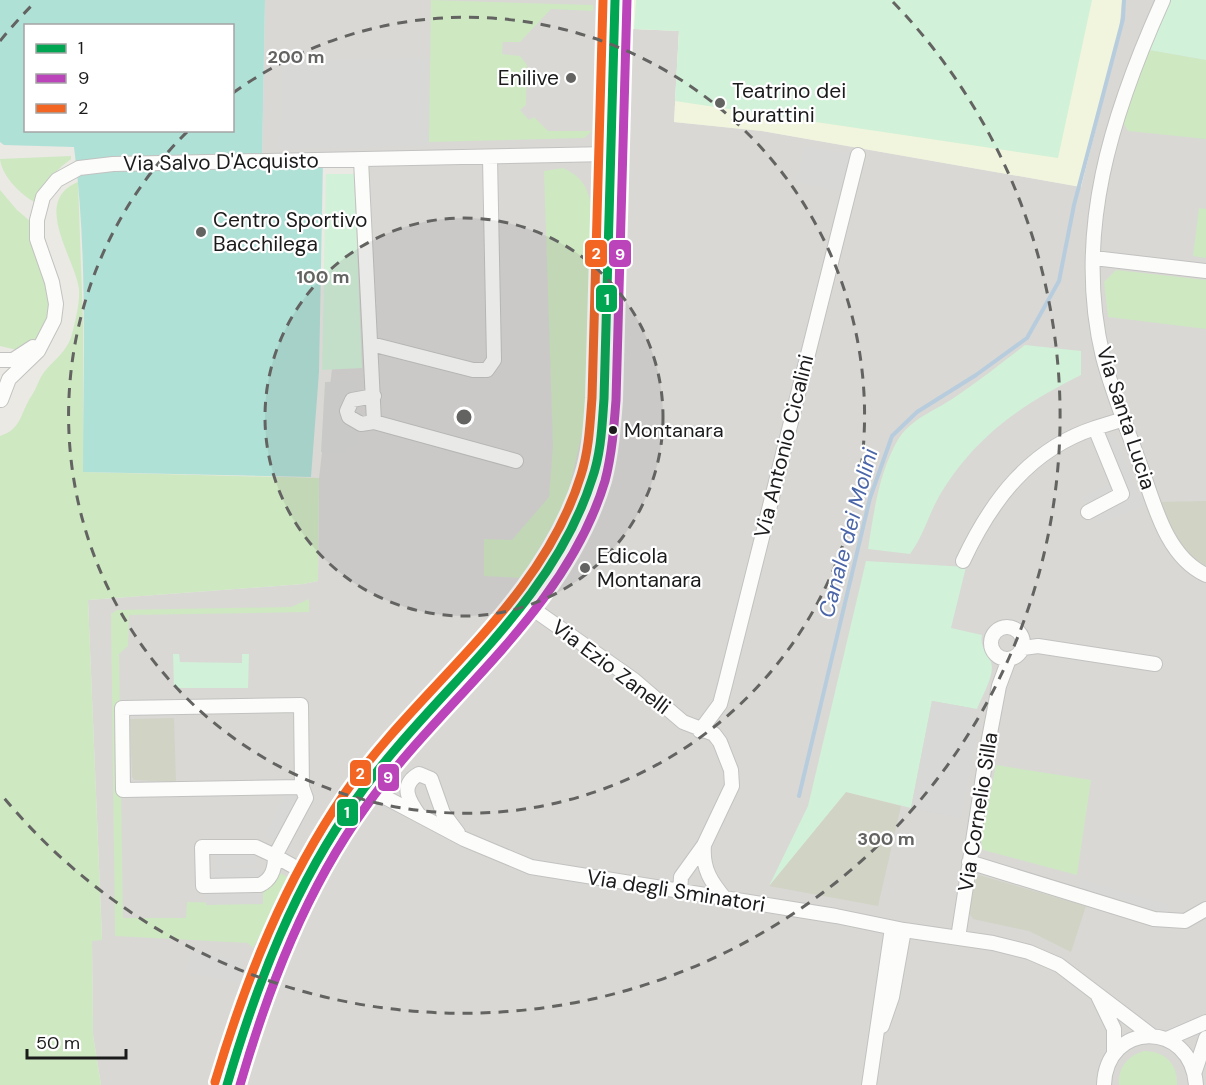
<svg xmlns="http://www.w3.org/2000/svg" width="1206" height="1085" viewBox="0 0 1206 1085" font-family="'DM Sans',sans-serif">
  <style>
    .residential { fill: #d9d8d5 }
    .education { fill: #f1f5dd }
    .construction { fill: #d1d3c5 }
    .grass { fill: #cee8c2 }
    .park { fill: #d1f1d8 }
    .pitch { fill: #afe1d7; fill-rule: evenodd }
    .parking { fill: #d8d8d6 }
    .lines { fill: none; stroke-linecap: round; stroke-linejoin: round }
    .stream { stroke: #b7cddd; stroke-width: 4 }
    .minor-casing { stroke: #c2c2c0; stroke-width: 16 }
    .major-casing { stroke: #9f9b81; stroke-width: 20 }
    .minor { stroke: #fcfcfb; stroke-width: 14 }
    .major { stroke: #efede3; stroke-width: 16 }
    .bus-1-casing { stroke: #fff; stroke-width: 14 }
    .bus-2-casing { stroke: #fff; stroke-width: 14 }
    .bus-3-casing { stroke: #fff; stroke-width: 14 }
    .bus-1 { stroke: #00a651; stroke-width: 9 }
    .bus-2 { stroke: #b4b; stroke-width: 9 }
    .bus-3 { stroke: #f26522; stroke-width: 9 }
    .ring { fill: none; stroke: #636361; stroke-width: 3; stroke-dasharray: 10 8 }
    .poi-dot { fill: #636361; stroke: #fff; stroke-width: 2 }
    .bus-dot { fill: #1b1b1b; stroke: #fff; stroke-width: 2 }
    .labels { text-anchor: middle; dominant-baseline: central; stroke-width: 4.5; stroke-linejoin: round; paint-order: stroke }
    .bus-label { font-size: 20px; fill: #1b1b1b; stroke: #fff; text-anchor: start }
    .poi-label { font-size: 21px; fill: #1b1b1b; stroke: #fff; text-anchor: start }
    .street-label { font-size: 21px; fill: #1b1b1b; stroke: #fff }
    .water-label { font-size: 22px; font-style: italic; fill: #4a65a8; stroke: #fff }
    .centre { fill: #636361; stroke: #fff; stroke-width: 3 }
    .ring-label { font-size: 18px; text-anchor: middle; font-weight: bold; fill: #636361; stroke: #fff; stroke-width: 4.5; stroke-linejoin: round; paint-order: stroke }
    .line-badge { stroke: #fff; stroke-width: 2 }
    .badge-label { font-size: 16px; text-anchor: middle; font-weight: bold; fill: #fff }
  </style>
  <rect width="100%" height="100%" fill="#eae9e4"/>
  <path class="residential" d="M265,0H616L634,29L679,30L674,122L762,131L1081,187L1118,41L1122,0H1206V1085H101L93,1035L92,940L102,939L88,600L303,584L318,581L319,478L357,159L262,160Z"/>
  <path class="education" d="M616,0H1122L1118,41L1081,187L762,131L674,122L679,31L634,29L613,44Z"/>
  <path class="construction" d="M1206,501V566L1191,556L1179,542L1158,502Z
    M174,718L176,782L134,780L132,777L130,719Z
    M846,792L901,806L878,906L769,886Z
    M979,875L1086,906L1071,952L1029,931L973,919L969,913L976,878Z"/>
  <path class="grass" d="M431,0L593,5V11L551,9L520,42H503L502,54L520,56L527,65L526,105L520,110L529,120L534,117L548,131H592L584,138L429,142Z
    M1149,50L1206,60V139L1128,131L1122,121Z
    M71,156V159C54,172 44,182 38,204C22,196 2,177 0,159Z
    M563,168C580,176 587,185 591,204L593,359L591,395L566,502L522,578L484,576V539L512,540L549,497L553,446L544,171Z
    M78,182L83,323V472L319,478L318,581L303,584L88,600L102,940L92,941L93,1035L101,1085H0V436C22,429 20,413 32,395C37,388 39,378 45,371C57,357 69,350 73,330C76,319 80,301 79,289C75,258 31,201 78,182Z
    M0,190L17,210L37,227L52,271L51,325L40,338L21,351L0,346Z
    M1199,208L1206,209V258L1193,256Z
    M1116,270L1206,280V329L1108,317L1104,282Z
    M309,599V612L129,615L128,646L119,654L123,918H186L187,902L262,904L263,890L273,884L280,873L291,879L253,948L248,943L115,936L111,614L117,610L291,607Z
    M996,765L1091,780L1077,875L983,850L981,840Z
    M1144,1051C1165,1051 1178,1064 1177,1085H1119C1118,1067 1128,1056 1144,1051Z"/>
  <path class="park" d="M636,0H1092L1058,158L675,101L679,31L634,29Z
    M1169,0H1206V60L1149,50Z
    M326,174H354L362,368L322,370Z
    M1025,345L1081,351V375C1021,405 977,435 941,493C929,513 924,535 910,554L868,549C874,511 879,471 899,438C913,417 939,409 958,395C981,379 1003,362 1025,345Z
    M866,561L966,567L951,628L982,635C979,650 991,654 992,667C992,680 982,696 977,709L932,701L911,808L846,792L769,886L808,806Z
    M173,654H179L180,662L242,663V654H249L248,688H174Z"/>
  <path class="pitch" d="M0,0H265L262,160L323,159L319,372L311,477L83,472C83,365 88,254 74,147L4,145L0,142ZM26,26H232V130H26Z"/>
  <path class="parking" d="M428,58L429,146L279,149L282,61Z
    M804,146L858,155L847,193L796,182Z
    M357,381L356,391L343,398L339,413L345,427L358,432V447H345L344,453L321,452L325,382Z
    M1114,434L1144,506L1099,523L1082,498L1120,478L1104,439Z
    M932,701L971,708L969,718L980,720L961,818L911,808Z
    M287,790L298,796L274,840L265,836Z
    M256,855V865L214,866V856Z
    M214,868H259L260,878L214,879Z
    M1081,879L1169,905L1166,913L1078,887Z
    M263,890V904L206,905V891Z
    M191,950L242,961L238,983L186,972Z"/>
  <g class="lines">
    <path class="stream" d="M799,796L870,498L892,436L917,412L976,375L1027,338L1059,281L1074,205L1123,19L1124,0"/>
    <defs>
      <path id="minor" d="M1163,0C1112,113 1073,233 1103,357C1113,395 1129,433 1142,470C1155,507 1167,557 1206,575
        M361,160L374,422
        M1094,258L1206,271
        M371,344L473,370H487L494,360L490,158
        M0,360H13L33,347
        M374,396L352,400L347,411L349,417L361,424L374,422L516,461
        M1,400L9,379L38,351L54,320L56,304L52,282L37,239V220L43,197L57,180L79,168L113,164L610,154L615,0
        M1088,512L1122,494L1095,428L1124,419
        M963,561C991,501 1030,449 1095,428
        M523,602L634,680L683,722L714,734L720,742L731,770L732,786L704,845L681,877L680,892
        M991 643a16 16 0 1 1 32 0a16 16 0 1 1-32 0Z
        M1023,648L1038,646L1155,664
        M301,705L302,787L123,790L122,708Z
        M700,731L720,704L725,685L858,155
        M364,786L464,839L531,867L836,916L904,930L993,943L1029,952L1059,965L1151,1035
        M302,787L306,798L275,856L309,875
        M419,815C409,801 399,785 419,774L431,779L443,813L458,833
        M704,845C702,869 711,882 726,900
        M202,847H256L275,856C275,869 272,879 260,885L203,886Z
        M969,862L1154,919L1185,921L1206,909
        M958,938L988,744L999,686L1009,659
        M1098,996L1114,1029V1053
        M882,1026L892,997L904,930
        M1167,1039L1206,1022
        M1195,1071L1206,1038
        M869,1085L892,928
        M1104,1085C1106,1021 1191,1019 1196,1085"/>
      <path id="major" d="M227,1085C261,962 305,863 383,762L528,595L573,529L590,488L598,457L604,399L610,154"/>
    </defs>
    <use href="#minor" class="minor-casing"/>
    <use href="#major" class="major-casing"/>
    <use href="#minor" class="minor"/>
    <use href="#major" class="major"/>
    <defs>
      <path id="bus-1" d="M227,1085C257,983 295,884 357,798C433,691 551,608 592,479C601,454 602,426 604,399L615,0"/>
      <path id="bus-2" d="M240,1085C269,986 306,889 367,805C444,697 565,613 605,481C612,454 614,427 616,400L627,0"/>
      <path id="bus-3" d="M215,1082C246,979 284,882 345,793C419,686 541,605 581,475C589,450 590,424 592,398L603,0"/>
    </defs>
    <use href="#bus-1" class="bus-1-casing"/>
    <use href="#bus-2" class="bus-2-casing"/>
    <use href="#bus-3" class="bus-3-casing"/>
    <use href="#bus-1" class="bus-1"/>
    <use href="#bus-2" class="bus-2"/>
    <use href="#bus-3" class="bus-3"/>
  </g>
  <circle cx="464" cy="417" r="199" fill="#636361" fill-opacity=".12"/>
  <g class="ring">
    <circle cx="464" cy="417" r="199"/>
    <path d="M233 93A398 398 0 1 1 188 131"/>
    <path d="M0 41A597 597 0 0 1 35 2M893 2A597 597 0 1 1 0 793"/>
  </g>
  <g class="poi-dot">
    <circle cx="571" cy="78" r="6"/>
    <circle cx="720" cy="103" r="6"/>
    <circle cx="201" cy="232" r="6"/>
    <circle cx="585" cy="568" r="6"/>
  </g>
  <circle class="bus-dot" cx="613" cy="430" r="5"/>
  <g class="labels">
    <g class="bus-label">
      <text x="624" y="430">Montanara</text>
    </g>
    <g class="poi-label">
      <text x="559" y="78" text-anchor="end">Enilive</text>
      <text x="732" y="91">Teatrino dei<tspan x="732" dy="24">burattini</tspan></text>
      <text x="213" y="220">Centro Sportivo<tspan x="213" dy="24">Bacchilega</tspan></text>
      <text x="597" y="556">Edicola<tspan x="597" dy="24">Montanara</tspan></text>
    </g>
    <g class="street-label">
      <text transform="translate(221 162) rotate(-1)">Via Salvo D'Acquisto</text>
      <text transform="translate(1126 418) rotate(72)">Via Santa Lucia</text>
      <text transform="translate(784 446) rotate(-76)">Via Antonio Cicalini</text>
      <text transform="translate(611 667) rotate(37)">Via Ezio Zanelli</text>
      <text transform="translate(978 812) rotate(-81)">Via Cornelio Silla</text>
      <text transform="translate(676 891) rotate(9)">Via degli Sminatori</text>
    </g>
    <g class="water-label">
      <text transform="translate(848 533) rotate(-75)">Canale dei Molini</text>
    </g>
  </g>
  <circle cx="464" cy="417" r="9" class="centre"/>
  <g class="ring-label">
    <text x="296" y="63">200 m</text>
    <text x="323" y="283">100 m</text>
    <text x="886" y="845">300 m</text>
  </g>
  <g class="line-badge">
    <rect x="584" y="239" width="24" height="29" rx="6" fill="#f26522"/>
    <rect x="608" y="239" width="24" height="29" rx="6" fill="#b4b"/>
    <rect x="595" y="284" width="23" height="29" rx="6" fill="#00a651"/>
    <rect x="349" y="759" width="23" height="28" rx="6" fill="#f26522"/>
    <rect x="377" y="763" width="23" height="29" rx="6" fill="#b4b"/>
    <rect x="336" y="798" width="23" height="29" rx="6" fill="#00a651"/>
  </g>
  <g class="badge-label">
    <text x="596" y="259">2</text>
    <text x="620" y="260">9</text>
    <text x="607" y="305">1</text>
    <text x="360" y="779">2</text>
    <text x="388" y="783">9</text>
    <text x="347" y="818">1</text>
  </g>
  <rect x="24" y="24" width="210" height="108" fill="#ffffff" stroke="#a4a4a4" stroke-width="1.5"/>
  <rect x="36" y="44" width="30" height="9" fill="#00a651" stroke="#a4a4a4" stroke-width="1.5"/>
  <text x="78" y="54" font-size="18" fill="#1b1b1b">1</text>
  <rect x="36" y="74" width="30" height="9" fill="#bb44bb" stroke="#a4a4a4" stroke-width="1.5"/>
  <text x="78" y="84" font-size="18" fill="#1b1b1b">9</text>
  <rect x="36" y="104" width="30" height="9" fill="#f26522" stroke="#a4a4a4" stroke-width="1.5"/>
  <text x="78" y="114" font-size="18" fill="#1b1b1b">2</text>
  <path d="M27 1049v9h99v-9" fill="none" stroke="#1b1b1b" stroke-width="3"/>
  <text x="36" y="1049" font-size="18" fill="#1b1b1b" stroke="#ffffff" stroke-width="4.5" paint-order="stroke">50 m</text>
</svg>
